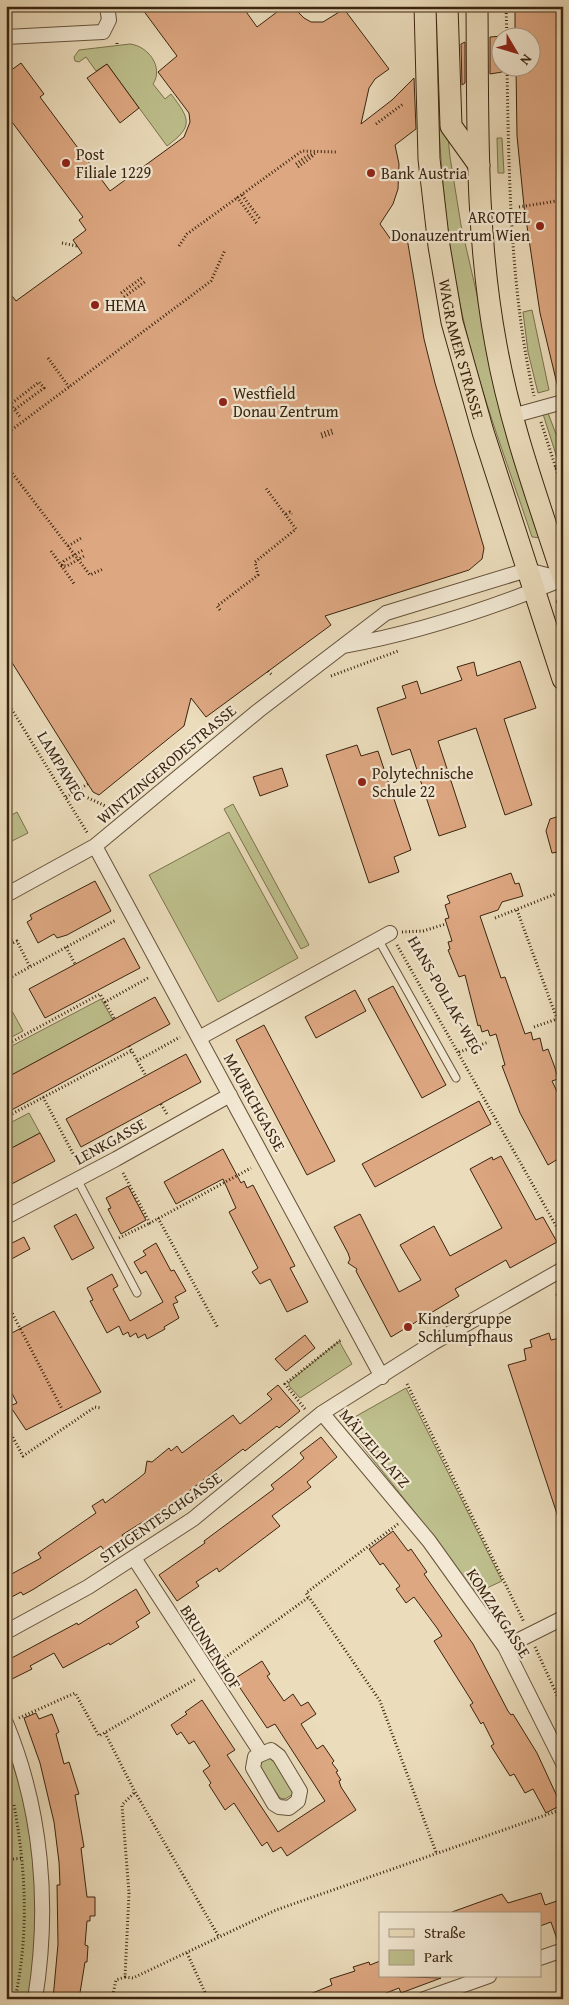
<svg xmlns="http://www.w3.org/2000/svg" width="569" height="2005" viewBox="0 0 569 2005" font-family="'Gentium Book Plus',serif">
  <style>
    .green { fill: #bdbf8c; stroke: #7c724e }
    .building { fill: #dda781; stroke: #3a240f }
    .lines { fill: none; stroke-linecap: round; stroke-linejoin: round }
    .lane-casing { stroke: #66523a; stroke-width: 9 }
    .street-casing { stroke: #66523a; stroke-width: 16 }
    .primary-casing { stroke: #3a240f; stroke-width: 23 }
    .path { stroke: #3a240f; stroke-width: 3; stroke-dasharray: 1 2.5; stroke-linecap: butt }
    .lane { stroke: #f2e8d3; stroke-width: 7 }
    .street { stroke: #f2e8d3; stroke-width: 14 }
    .primary { stroke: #ebdcbb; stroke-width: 21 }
    .poi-dot { fill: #8f2418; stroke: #f2e8d3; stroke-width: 2 }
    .labels { text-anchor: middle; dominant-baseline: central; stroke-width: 4.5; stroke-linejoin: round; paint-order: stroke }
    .poi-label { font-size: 16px; fill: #3a240f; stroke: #f2e8d3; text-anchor: start }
    .street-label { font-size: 16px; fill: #3a240f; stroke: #f2e8d3 }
  </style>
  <rect width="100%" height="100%" fill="#ebdcbb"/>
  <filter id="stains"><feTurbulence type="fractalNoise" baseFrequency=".004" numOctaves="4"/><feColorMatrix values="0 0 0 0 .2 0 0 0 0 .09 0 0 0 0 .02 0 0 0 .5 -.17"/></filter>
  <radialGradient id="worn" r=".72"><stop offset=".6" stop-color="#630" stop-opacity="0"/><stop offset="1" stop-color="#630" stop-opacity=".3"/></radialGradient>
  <path class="green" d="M130,44C148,46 164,67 153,84L165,99L171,94C190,119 194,126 167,146L107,64L96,71L86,57L79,62L75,61L74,57L79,50Z
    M437,96H444L450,157L461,225L482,317L542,538L532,537C506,459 475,380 459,299C445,232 441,164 437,96Z
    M497,138H502L504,173H498Z
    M532,310L549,390L538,393L528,352L523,312Z
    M548,413L556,434L563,433V462L559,464L543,414Z
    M233,804L309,945L301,949L224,809Z
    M17,812L28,833L6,844V818Z
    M229,832L298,958L218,1002L149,875Z
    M101,999L113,1020L6,1078V1049Z
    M6,1000L23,1031L6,1040Z
    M29,1113L40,1133L6,1151V1125Z
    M339,1341L352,1364L300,1398L289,1386V1382Z
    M406,1388L502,1581L474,1594L436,1539L344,1423Z
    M6,1738C26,1799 41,1866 37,1930C35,1953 32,1976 29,1999H6Z
    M269,1757L273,1759L294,1790L293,1794L285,1799L280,1798L259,1767L261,1763Z"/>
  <path class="building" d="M140,6H242L257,27L285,6H292L304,18L311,22H323L344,9L389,69L375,79L369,88L361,124L392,100L414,78L416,129L395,145L399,164L398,189L393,204L380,224L392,241L407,238L424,339L435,383L484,548L482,559L469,570L325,616L331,625L206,717L191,698L184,726L99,795L93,792L6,653V288L16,301L82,253L73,240L86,230L79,220L83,217L6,114V74L21,63L44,94L40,97L110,191L184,137L190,122L189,113L158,72L177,56Z
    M515,6H563V387L558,388L540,313L524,206L517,136L516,68H532V38H515Z
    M502,36V72L490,74V37Z
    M465,42V83L462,85L461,44Z
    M107,64L139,108L120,123L87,78Z
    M520,661L536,708L504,719L532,805L505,815L476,728L438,741L466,827L439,836L410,749L392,755L377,708L406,698L402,686L417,681L421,694L462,680L457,667L474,662L477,676Z
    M357,745L361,756L378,751L411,850L394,857L399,872L369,883L326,755Z
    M282,768L288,786L260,796L253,777Z
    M563,815V851L552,853L546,831L550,819Z
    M511,873L515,884L519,883L523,896L502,902L498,910L480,916L501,978L505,977L525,1034L531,1032L533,1040L540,1038L543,1051L548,1049L555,1068L558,1079L552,1081L563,1104V1156L548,1165L520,1113L502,1066L505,1065L496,1034L490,1036L488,1030L482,1032L480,1025L478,1026L465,975L459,977L448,950L450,949L448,942L452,941L445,919L449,918L445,905L450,903L447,896Z
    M95,881L111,911L67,935L57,938L54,934L38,943L27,922L32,919L30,915Z
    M124,938L140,968L45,1018L29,989Z
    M393,986L446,1085L422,1098L368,999Z
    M355,990L366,1011L316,1038L305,1017Z
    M155,997L170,1024L6,1113V1078Z
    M264,1025L335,1161L307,1175L236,1040Z
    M186,1054L201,1082L81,1147L66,1119Z
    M479,1101L491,1124L375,1187L362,1164Z
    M40,1133L55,1161L6,1187V1151Z
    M223,1149L241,1183L244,1181L247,1188L253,1185L295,1266L290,1268L308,1302L287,1312L270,1279L260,1284L252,1272L258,1268L229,1212L236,1208L223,1179L176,1204L164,1182Z
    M501,1156L536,1220L543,1217L557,1242L510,1268L506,1260L455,1289L459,1296L391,1337L356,1271L357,1269L348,1263L350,1259L348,1253L334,1227L360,1214L399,1292L421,1280L400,1245L434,1226L450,1256L502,1228L470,1169L492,1157L493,1160Z
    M128,1186L146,1220L121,1234L108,1209L111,1208L106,1198Z
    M76,1214L94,1248L72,1260L54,1226Z
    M24,1237L30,1249L6,1262V1246Z
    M156,1243L171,1271L174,1270L186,1291L175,1297L178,1302L173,1304L179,1318L164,1327L165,1329L147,1339L145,1334L138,1338L136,1333L130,1337L128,1332L123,1335L119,1326L107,1333L90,1301L93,1300L87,1288L112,1274L118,1286L113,1289L130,1321L163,1302L146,1271L141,1274L134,1262L146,1255L143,1251Z
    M54,1311L101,1392L26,1430L10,1406L17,1403L6,1382V1336Z
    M549,1333L551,1340L560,1338L563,1345V1523H560L508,1365L526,1360L524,1349L532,1347L530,1340Z
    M305,1335L315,1348L286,1371L275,1359Z
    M278,1385L300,1411L279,1428L277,1426L245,1451L243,1449L179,1499L122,1535L124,1538L104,1550L101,1546L34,1589L23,1595L21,1592L6,1600V1577L41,1558L38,1553L96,1513L92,1506L103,1499L105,1503L139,1478L145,1473L147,1461L152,1462L169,1448L171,1451L177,1446L182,1453L233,1415L240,1424L272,1399L267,1394Z
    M321,1437L337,1457L307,1482L311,1487L272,1516L280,1526L219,1572L217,1568L196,1582L199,1586L177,1601L159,1575L205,1543L204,1541L274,1489L271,1485L295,1466L304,1458L300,1453Z
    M393,1531L408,1551L411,1549L427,1572L424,1574L473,1644L508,1711L511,1715L513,1714L537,1753L561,1805L546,1813L533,1789L525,1793L514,1774L510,1776L491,1746L494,1744L483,1722L481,1724L470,1705L473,1703L434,1641L442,1636L437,1628L414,1597L406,1603L396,1589L400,1586L383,1563L380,1565L369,1549Z
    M136,1589L150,1613L136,1622L139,1627L110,1645L109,1643L63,1668L54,1653L30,1666L32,1669L6,1682V1661L77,1623L78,1625Z
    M262,1661L270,1674L267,1676L284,1701L293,1694L301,1706L308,1702L316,1714L301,1724L317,1749L323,1745L334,1761L332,1763L338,1771L336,1772L341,1780L339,1781L341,1787L356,1810L287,1856L281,1847L273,1852L267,1842L262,1846L234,1803L225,1810L209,1785L211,1783L203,1771L210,1766L194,1741L189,1744L181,1732L177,1735L171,1725L187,1714L185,1712L202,1700L235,1750L227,1755L278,1832L325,1801L275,1724L267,1728L234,1679Z
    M36,1713L39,1719L52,1714L59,1732L56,1734L64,1764L69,1762L79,1794L75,1795L84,1847L81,1848L87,1897H95V1916H90V1921H87L85,1945L88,1946L87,1962H85L79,1999H53L58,1944L57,1885H60L59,1862L54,1822L40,1763L24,1718Z
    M541,1893L545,1905L563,1899V1941L558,1942L551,1922L540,1926V1914H453L452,1912L502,1894L508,1903Z
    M380,1961V1976L441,1978L401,1993L399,1988L371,1999H298L332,1985L330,1979L355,1971L353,1967L369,1962L370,1965Z"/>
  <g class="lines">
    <defs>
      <path id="lane" d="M378,939L456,1078
        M77,1179L137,1293"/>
      <path id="street" d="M6,37L103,32L109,20L107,6
        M512,416L563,402
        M343,646C418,633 492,608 563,579
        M95,846L382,1377
        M6,895L95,846L258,711L386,613L527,570L563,579
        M199,1038L390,933
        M6,1217L116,1159L230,1095
        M322,1413L429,1541L505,1647L563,1763
        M134,1558L261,1753
        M6,1632L88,1587L193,1519L322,1413L433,1343L563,1269
        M505,1647L563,1618
        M6,1723C42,1810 50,1906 35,1999
        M271,1750L279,1756L300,1791L298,1801L289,1808L279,1807L274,1804L253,1768L255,1757Z
        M540,1958L563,1950
        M424,1999L489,1976"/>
      <g id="primary">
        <path id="s1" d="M425,6L429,159L439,246L452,322L483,432L563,679"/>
        <path d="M447,6L451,126L479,165"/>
        <path d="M477,6C478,119 475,233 496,345C510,424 538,500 563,577"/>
      </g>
    </defs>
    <use href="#lane" class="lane-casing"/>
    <use href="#street" class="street-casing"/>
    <use href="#primary" class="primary-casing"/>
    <path class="path" d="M506,6L507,38
      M117,44V42
      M507,68C509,177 510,289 534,396
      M376,124L403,104
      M296,164L307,156L316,153
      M298,167L314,155
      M242,195L260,219
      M237,197L258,225
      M519,207L563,200
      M62,243L77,246
      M179,246L187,234L302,151L336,152
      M121,293L143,277
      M124,297L146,281
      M48,358L69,387
      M6,394L12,403L39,382L44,388L14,410
      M6,399L21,418
      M541,422L563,490
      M6,434L211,281L225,250
      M321,434L332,430
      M322,437L333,433
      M6,465L90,575L103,569
      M555,468L563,465
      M286,514L290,512L292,514
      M68,546L83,537
      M51,551L75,585
      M62,565L64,561L83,550
      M61,566H67L86,555
      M556,602L563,601
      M220,610L217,606L258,575L255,562L296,529L265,487
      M268,671L272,675
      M331,676L398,651
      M6,700L88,834
      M75,792L110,808
      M66,797L88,784
      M517,910L557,1019
      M495,918L563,891
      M6,931L13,943L17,941L30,967
      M402,932L423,931L446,924
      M397,945L563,1238
      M66,947L75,964
      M6,980L116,920
      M105,1002L115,1020
      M534,1027L557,1019L563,1020
      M6,1045L100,994L105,1002L148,978
      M129,1046L146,1076
      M459,1052L489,1042
      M137,1061L180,1037
      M43,1097L78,1163
      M161,1104L167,1114
      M6,1117L131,1051
      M123,1173L150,1223L251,1168
      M158,1218L218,1328
      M119,1238L150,1223
      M557,1294L563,1311
      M6,1308L9,1307L62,1409
      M407,1384L524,1622
      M305,1409L285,1384L342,1339
      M6,1425L23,1456L95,1407L101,1408
      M398,1524L306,1593L380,1701L436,1852
      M535,1647L563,1708
      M219,1662L309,1597
      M19,1718L75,1693L99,1736L196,1679
      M105,1733L135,1792L219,1937
      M14,1805C26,1870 29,1934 15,1999
      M6,1860L22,1858
      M187,1953L208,1999
      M125,1977L133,1978L276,1910L563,1809
      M112,1999L116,1980L125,1977L129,1893L122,1805L135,1792"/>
    <use href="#lane" class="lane"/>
    <use href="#street" class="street"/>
    <use href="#primary" class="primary"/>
  </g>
  <g class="poi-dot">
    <circle cx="66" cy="163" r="5"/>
    <circle cx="371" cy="173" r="5"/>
    <circle cx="540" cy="226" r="5"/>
    <circle cx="95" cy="305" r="5"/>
    <circle cx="223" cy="402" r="5"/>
    <circle cx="362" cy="782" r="5"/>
    <circle cx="408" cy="1327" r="5"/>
  </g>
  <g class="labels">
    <g class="poi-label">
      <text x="76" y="154">Post<tspan x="76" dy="18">Filiale 1229</tspan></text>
      <text x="381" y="173">Bank Austria</text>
      <text x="530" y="217" text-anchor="end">ARCOTEL<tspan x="530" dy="18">Donauzentrum Wien</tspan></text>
      <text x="105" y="305">HEMA</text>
      <text x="233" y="393">Westfield<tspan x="233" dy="18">Donau Zentrum</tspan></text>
      <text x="372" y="773">Polytechnische<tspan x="372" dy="18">Schule 22</tspan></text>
      <text x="418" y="1318">Kindergruppe<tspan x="418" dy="18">Schlumpfhaus</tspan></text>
    </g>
    <g class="street-label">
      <text stroke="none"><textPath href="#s1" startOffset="346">WAGRAMER STRASSE</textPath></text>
      <text transform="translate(166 764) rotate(-40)">WINTZINGERODESTRASSE</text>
      <text transform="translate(62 766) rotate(59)">LAMPAWEG</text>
      <text transform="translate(446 995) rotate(60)">HANS-POLLAK-WEG</text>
      <text transform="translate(255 1102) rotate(61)">MAURICHGASSE</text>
      <text transform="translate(110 1141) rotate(-29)">LENKGASSE</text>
      <text transform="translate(375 1448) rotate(49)">MÄLZELPLATZ</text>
      <text transform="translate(160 1517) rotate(-35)">STEIGENTESCHGASSE</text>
      <text transform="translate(499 1613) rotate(57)">KOMZAKGASSE</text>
      <text transform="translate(211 1647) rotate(57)">BRUNNENHOF</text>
    </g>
  </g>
  <rect width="569" height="2005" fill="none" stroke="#ebdcbb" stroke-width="25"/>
  <rect x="8" y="8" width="554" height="1990" fill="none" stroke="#3a240f" stroke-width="2.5"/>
  <rect x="12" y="12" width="544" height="1980" fill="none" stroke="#3a240f"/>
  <rect x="379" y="1912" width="162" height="65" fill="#f2e8d3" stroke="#a89a85"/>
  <rect x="389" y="1929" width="25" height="8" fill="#ebdcbb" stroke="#a89a85"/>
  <text x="424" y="1938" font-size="15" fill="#3a240f">Straße</text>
  <rect x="389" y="1950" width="25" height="15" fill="#bdbf8c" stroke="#a89a85"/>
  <text x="424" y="1962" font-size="15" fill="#3a240f">Park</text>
  <g transform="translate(516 52) rotate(128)"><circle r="24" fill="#f2e8d3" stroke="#a89a85"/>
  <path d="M0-4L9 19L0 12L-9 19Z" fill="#8f2418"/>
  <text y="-8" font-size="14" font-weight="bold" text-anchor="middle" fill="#3a240f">N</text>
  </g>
  <rect width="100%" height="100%" filter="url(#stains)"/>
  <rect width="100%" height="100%" fill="url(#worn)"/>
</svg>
